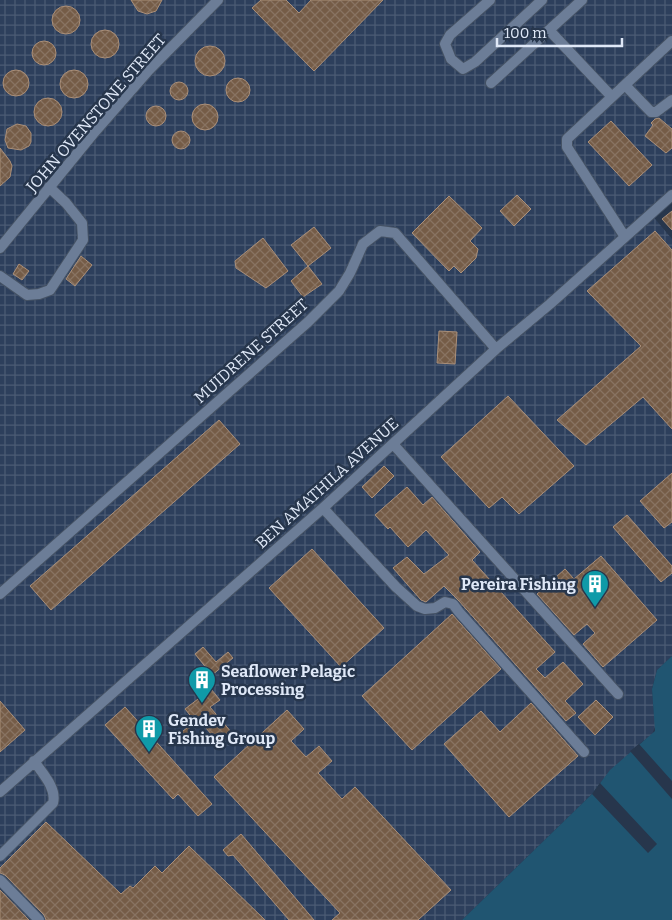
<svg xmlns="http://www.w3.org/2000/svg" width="672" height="920" viewBox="0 0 672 920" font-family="Bitter,serif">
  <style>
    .industrial { fill: url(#industrial-grid) }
    .water { fill: #205571 }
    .pier { fill: #27364c }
    .building { fill: url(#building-cross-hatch); stroke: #aa8f79 }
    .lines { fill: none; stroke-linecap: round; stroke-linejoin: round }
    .minor-casing { stroke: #455264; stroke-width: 12 }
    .minor { stroke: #6c7d97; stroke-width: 10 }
    .labels { text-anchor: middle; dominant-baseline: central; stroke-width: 5; stroke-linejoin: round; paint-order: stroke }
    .street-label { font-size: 16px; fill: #dfe8f7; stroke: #27364c }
    .poi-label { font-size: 16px; font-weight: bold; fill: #dfe8f7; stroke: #27364c; text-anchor: start }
  </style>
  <defs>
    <pattern id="industrial-grid" width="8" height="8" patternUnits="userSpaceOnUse" patternTransform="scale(1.25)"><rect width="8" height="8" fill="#2d3f5c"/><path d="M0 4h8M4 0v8" fill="none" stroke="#4b5b74"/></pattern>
    <pattern id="building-cross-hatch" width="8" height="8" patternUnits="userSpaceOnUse" patternTransform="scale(1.25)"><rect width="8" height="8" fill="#755c47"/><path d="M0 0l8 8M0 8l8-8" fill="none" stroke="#887362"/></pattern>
  </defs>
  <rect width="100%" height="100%" fill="#27364c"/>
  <path class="industrial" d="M0,0H672V192L651,214L672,239V656L657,670L652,688L655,726L652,735L639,744L600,783L592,794L462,920H0Z"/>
  <path class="water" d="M672,656V920H462L592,794L610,770L655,731L652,689L657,670Z"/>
  <path class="pier" d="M639,744L672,781V799L630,751Z
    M600,783L657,844L648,853L592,794Z"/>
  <path class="building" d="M131,0H162L156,11L147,14L138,11Z
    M261,0H286L299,13L311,0H383L314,71L252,8Z
    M52 20a14 14 0 1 1 28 0a14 14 0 1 1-28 0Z
    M91 44a14 14 0 1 1 28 0a14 14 0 1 1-28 0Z
    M32 53a12 12 0 1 1 24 0a12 12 0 1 1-24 0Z
    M195 61a15 15 0 1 1 30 0a15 15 0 1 1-30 0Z
    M60 84a14 14 0 1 1 28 0a14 14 0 1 1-28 0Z
    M3 83a13 13 0 1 1 26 0a13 13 0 1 1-26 0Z
    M226 90a12 12 0 1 1 24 0a12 12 0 1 1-24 0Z
    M170 91a9 9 0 1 1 18 0a9 9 0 1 1-18 0Z
    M34 112a14 14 0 1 1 28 0a14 14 0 1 1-28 0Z
    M192 117a13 13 0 1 1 26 0a13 13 0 1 1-26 0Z
    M146 116a10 10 0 1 1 20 0a10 10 0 1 1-20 0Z
    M659,118L672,129V148L666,153L645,136L653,125L651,123L655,119Z
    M611,121L652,165L629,186L588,142Z
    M17,124L26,126L31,133V142L29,146L21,150L8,148L5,140L7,129Z
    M172 140a9 9 0 1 1 18 0a9 9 0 1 1-18 0Z
    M0,148L10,161L12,166L10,177L0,186Z
    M517,195L531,209L514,226L500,211Z
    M449,196L482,228L470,241L478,249L476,258L461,273L454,266L449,271L412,233Z
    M672,211V230L662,219Z
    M314,227L331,248L308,266L291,245Z
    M655,231L672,250V429L643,397L586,445L557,420L641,346L587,291Z
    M263,238L288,271L266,288L236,268L235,261Z
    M81,256L92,265L75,286L66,279Z
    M19,264L29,271L22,280L13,274Z
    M308,266L322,284L303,297L291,281Z
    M439,331L457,332L455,364L437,363Z
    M508,396L574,466L519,514L502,497L489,508L441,457Z
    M219,420L240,444L51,610L30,586Z
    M384,466L394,476L372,498L362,487Z
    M672,473V522L664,528L640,501Z
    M407,487L423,505L432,497L446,513L480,552L472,560L555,652L536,669L545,678L563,662L583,684L565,701L576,713L566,721L458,600L444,586L426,602L421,600L393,568L407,557L424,574L449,555L426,530L408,547L390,527L388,529L375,515Z
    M627,515L672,566V573L661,582L613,527Z
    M312,549L384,628L341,667L269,588Z
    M601,556L657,620L603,667L583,644L595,633L587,624L574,635L537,594L565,569L574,579Z
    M452,614L501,669L412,750L362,696Z
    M203,647L216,662L228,652L233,658L212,675L195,654Z
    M211,689L220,700L210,707L232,733L220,744L197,718L194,720L185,709Z
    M596,700L613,717L595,735L578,717Z
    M0,701L25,730L0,752Z
    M531,703L578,756L509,817L444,744L481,711L500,732Z
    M125,707L212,804L198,816L178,794L173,799L105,725Z
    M287,710L304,729L291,741L306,757L319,746L332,761L318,773L342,799L355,787L451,890L418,920H332L340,913L214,777Z
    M188,727L193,733L182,743L177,736Z
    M46,822L121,894L130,886L133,888L155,866L162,873L189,846L265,920H46L44,915L5,875L0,873V868Z
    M241,834L314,920H289L233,855L228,856L223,850Z
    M0,890L29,920H0Z"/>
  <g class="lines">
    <defs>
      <path id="minor" d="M490,0L450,35L445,44L451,59L463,69L475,62L542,0
        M549,30L612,97
        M491,83L582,0
        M625,85L651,112H656L672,100
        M625,237L567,147V139L672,41
        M0,248L93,134L149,70L218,0
        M0,276L27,295L39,294L50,290L83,240L82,223L66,203L49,187
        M393,444L618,694
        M323,508L396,587L417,606L425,609L435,608L445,602L453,604L459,612L584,752
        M0,594L308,322L339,291L350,273L363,244L380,231L395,233L496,349
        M0,792L323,508L496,349L550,304L672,195
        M0,856L53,803C57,788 42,773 34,761
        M0,880L39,920"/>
    </defs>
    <use href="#minor" class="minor-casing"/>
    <use href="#minor" class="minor"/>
  </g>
  <defs>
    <symbol id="building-pin" viewBox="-11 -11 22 30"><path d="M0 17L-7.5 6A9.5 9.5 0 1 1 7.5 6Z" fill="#0f9aa8" stroke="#27364c"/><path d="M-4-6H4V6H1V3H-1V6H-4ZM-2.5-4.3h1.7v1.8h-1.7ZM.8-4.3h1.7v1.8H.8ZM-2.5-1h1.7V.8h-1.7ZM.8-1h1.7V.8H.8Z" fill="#fff"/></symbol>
  </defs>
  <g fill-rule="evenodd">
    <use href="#building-pin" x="579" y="568" width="32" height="43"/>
    <use href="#building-pin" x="186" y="664" width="32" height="43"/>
    <use href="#building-pin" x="133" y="713" width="32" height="43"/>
  </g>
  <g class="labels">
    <g class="street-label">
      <text transform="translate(96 113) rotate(-49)">JOHN OVENSTONE STREET</text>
      <text transform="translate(251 351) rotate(-42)">MUIDRENE STREET</text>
      <text transform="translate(327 483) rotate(-42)">BEN AMATHILA AVENUE</text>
    </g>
    <g class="poi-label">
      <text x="576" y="584" text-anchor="end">Pereira Fishing</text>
      <text x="221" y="671">Seaflower Pelagic<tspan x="221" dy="18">Processing</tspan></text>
      <text x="168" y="720">Gendev<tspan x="168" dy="18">Fishing Group</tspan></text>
    </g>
  </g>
  <path d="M497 38v8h125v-8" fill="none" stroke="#dfe8f7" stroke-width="2.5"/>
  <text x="504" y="38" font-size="15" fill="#dfe8f7" stroke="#27364c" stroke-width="4" paint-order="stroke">100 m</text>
</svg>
